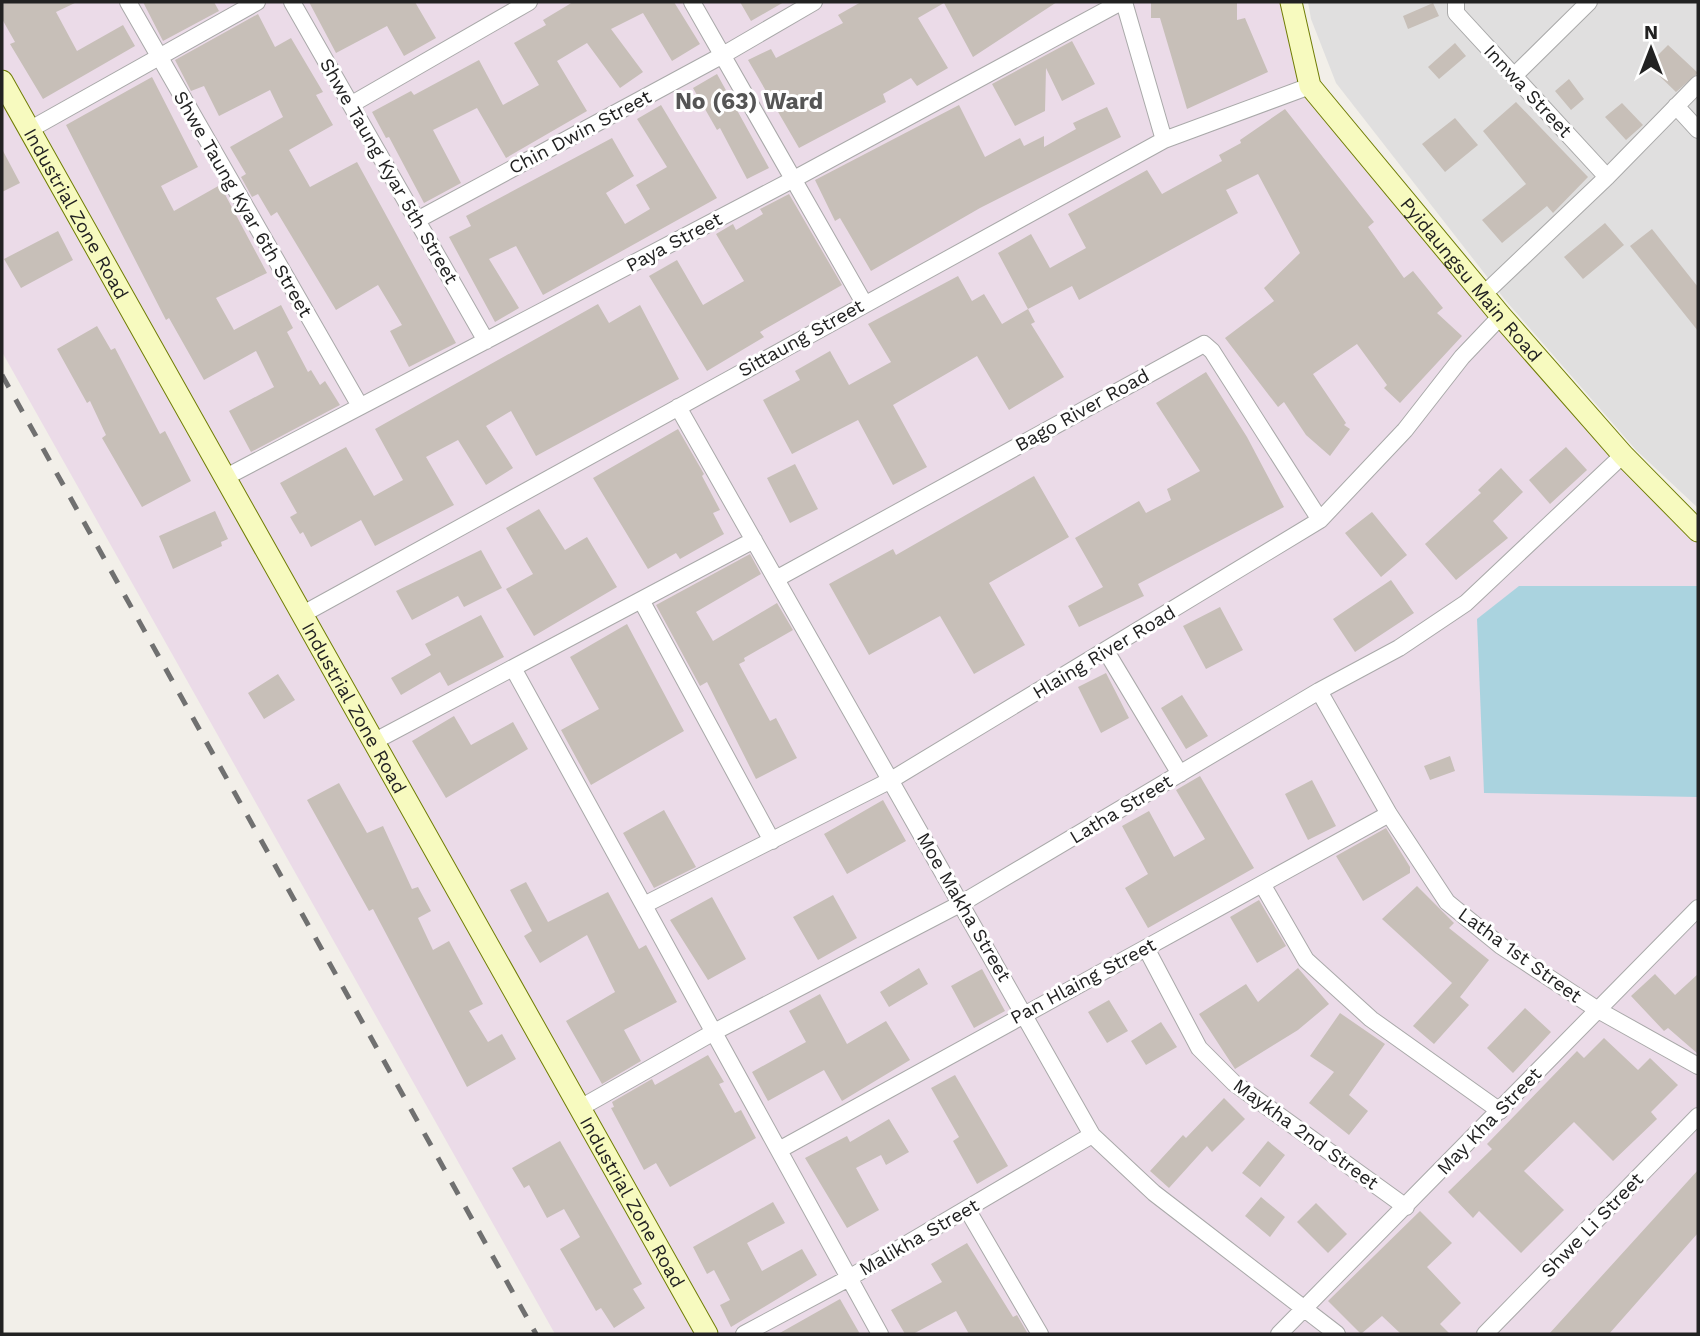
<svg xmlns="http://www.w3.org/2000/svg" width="1700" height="1336" viewBox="0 0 1700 1336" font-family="'Work Sans',sans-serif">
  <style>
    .residential { fill: #e0dfdf }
    .industrial { fill: #ebdbe8 }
    .water { fill: #aad3df }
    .building { fill: #c7bfb8 }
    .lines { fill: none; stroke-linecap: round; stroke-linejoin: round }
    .street-casing { stroke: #a9a9a9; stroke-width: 18 }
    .secondary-casing { stroke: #707d05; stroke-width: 23 }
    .street { stroke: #fff; stroke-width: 16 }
    .secondary { stroke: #f7fabf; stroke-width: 21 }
    .rail { stroke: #707070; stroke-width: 5; stroke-dasharray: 14 14; stroke-linecap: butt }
    .labels { text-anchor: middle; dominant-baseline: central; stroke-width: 6; stroke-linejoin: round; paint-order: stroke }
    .street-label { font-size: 19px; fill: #222; stroke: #fff }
    .quarter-label { font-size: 23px; font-weight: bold; fill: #555; stroke: #fff }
  </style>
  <rect width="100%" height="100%" fill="#f2efe9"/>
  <path class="residential" d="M1308,2H1698V508L1636,450L1506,301L1336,83L1311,19Z"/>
  <path class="industrial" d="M2,2H1294L1310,86L1698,529V1334H555L2,352Z"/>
  <path class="water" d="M1519,586H1698V797L1484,793L1477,619Z"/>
  <path class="building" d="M2,2H77L56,12L77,51L123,25L135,46L43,99L10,44L15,42L2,19Z
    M143,2H214L219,11L163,41Z
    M309,2H415L436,38L404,56L387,26L336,53Z
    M573,2H674L700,44L672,61L643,13L611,29L643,72L620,88L587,43L557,61L587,111L506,158L477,108L433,130L461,183L424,203L389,137L386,138L372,112L411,91L414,95L479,60L503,105L539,85L514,43L546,25L543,20Z
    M740,2H784L751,21Z
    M861,2H1057L973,57L944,3L918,18L948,68L917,86L911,78L883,94L886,102L799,148L748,60L771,49L776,58L843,23L838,15Z
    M1151,2H1237V20L1245,18L1268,72L1187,109L1160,18H1151Z
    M1433,3L1439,16L1408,29L1403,16Z
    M258,14L275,47L291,38L323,92L316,95L333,125L289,150L310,187L357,162L456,343L409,367L390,331L402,325L378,285L336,310L277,212L271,216L258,194L252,197L241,177L246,174L230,147L283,117L270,90L219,116L204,86L191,91L175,60Z
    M1072,41L1095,84L1062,101L1046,68L1045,111L1015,126L992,84Z
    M1455,43L1466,56L1439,79L1428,67Z
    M1668,45L1698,73L1676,92L1648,65Z
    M717,74L769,168L747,179L720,128L717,130L693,88Z
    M152,77L198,167L161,186L174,211L220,185L267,273L216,298L234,330L281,305L293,328L287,332L308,372L311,370L320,385L325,381L340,405L251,452L229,411L274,387L256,351L204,380L169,318L166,320L66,125Z
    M1569,79L1584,99L1571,110L1555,91Z
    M1516,102L1588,177L1553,213L1547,206L1502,243L1482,220L1526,184L1483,131Z
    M1622,103L1643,125L1626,140L1605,117Z
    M661,105L717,198L543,295L516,246L489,259L519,308L495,322L449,237L471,226L466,216L612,138L634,176L606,193L625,224L650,209L636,185L667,167L637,119Z
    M959,105L985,157L1020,138L1024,146L1044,136V147L1076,129L1073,123L1107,107L1121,137L980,208L871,271L840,218L835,221L815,180Z
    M1285,109L1374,222L1368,227L1404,278L1413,271L1443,308L1437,313L1462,336L1400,403L1384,388L1387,385L1357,344L1313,374L1346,423L1344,425L1350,429L1330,456L1306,435L1284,402L1278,407L1225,338L1274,301L1264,288L1300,253L1258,174L1226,190L1238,213L1079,300L1072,286L1028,309L998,253L1031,234L1050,268L1086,248L1068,214L1147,170L1162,194L1222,161L1219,155L1241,143L1240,140Z
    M1455,118L1478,145L1445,172L1422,144Z
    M2,149L20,183L2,192Z
    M789,194L842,285L760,332L764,337L707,371L649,276L677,260L703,305L744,281L716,234L733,224L736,230L763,214L760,209Z
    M1605,223L1624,245L1583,279L1564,257Z
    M1652,229L1698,287V331L1630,246Z
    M58,231L73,260L21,288L4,259Z
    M958,276L972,301L984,294L1002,324L1028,309L1035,322L1031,324L1064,377L1009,410L977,356L893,405L927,467L893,485L858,420L792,454L763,400L800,380L795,371L830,351L849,385L891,362L868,324Z
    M598,304L609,323L640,305L679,379L536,456L511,411L486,426L513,468L486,485L458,440L426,457L454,505L375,546L361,520L311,547L303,532L300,534L290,517L297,513L280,483L346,447L374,496L403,480L375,429Z
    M97,326L111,350L115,348L160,434L165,431L191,481L142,507L102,438L106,435L90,401L87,403L57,349Z
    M1206,372L1247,437L1284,507L1138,584L1144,596L1079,627L1068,606L1103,587L1075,538L1139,501L1146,513L1171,500L1167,489L1200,471L1156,403Z
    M678,429L704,474L702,476L720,510L713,513L724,534L680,559L676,553L648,569L593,478Z
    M1566,447L1587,470L1550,504L1529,480Z
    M795,464L818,509L790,523L767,478Z
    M1501,468L1523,492L1493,521L1508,538L1456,580L1425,544L1481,493L1478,490Z
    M1034,476L1069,537L989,583L1025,645L974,674L940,616L869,655L829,584L893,549L896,555Z
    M539,509L565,550L587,537L617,587L534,636L506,589L533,574L506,528Z
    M215,511L228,539L221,542L222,546L173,569L159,536Z
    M1372,512L1407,555L1381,577L1345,533Z
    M481,550L502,588L464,607L458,596L412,620L396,591Z
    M750,554L761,574L696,612L713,641L777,603L793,630L744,658L745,661L739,664L770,721L776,718L797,758L756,779L707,682L700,686L656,605Z
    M1391,580L1414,613L1355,652L1333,619Z
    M1220,607L1243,650L1206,669L1183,626Z
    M481,615L504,657L448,686L440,672L401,695L391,678L431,655L425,644Z
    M627,624L684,731L591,785L561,730L599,709L570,657Z
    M1106,673L1129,718L1101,733L1078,687Z
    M278,674L295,700L264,719L248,693Z
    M1182,695L1208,736L1186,749L1161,708Z
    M454,716L471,745L513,722L528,749L446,798L412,741Z
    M1450,756L1455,771L1430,780L1424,766Z
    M1200,776L1254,868L1148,928L1125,888L1148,874L1122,826L1149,811L1174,857L1205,839L1176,790Z
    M1312,780L1336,826L1308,840L1285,794Z
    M339,783L367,833L383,826L412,889L418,887L431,911L418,918L433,950L449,941L483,1004L469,1011L488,1042L502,1034L516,1059L467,1087L373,909L369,911L307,800Z
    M883,800L906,841L847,874L824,834Z
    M664,810L696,867L654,888L623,833Z
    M1386,828L1410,867V873L1363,901L1336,856Z
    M526,882L548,922L608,892L639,949L646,945L677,1002L624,1030L641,1061L602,1084L566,1021L615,992L587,935L540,963L524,936L532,931L510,890Z
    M1417,886L1454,923L1449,928L1489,960L1460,997L1469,1005L1434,1044L1413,1026L1452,983L1382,919Z
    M833,895L857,938L818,960L793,917Z
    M712,897L746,959L708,980L670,920Z
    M1259,900L1286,946L1257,963L1230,917Z
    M919,968L928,984L889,1007L880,992Z
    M1298,968L1329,1004L1298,1030L1235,1069L1199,1014L1246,984L1258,1002Z
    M982,969L1005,1011L974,1028L951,986Z
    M1655,974L1675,995L1698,974V1054L1668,1028L1664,1031L1631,996Z
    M820,994L847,1044L886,1021L910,1060L842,1101L824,1070L768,1101L752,1072L806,1042L789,1011Z
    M1109,1000L1128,1031L1107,1043L1088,1012Z
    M1525,1008L1551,1032L1513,1073L1487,1048Z
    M1340,1013L1385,1044L1349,1095L1368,1111L1349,1135L1309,1103L1334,1072L1310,1056Z
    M1161,1022L1177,1047L1146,1065L1131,1041Z
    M1604,1038L1638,1070L1650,1058L1678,1085L1651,1112L1657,1119L1613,1161L1574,1122L1524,1171L1564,1210L1521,1253L1479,1211L1473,1218L1448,1192L1492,1149L1487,1144L1577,1051L1584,1058Z
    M708,1055L724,1082L719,1084L735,1113L741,1110L756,1138L670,1187L656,1163L644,1170L611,1108L614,1107L612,1102L652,1079L655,1085Z
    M955,1075L1008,1166L977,1184L953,1141L959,1137L931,1088Z
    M1224,1098L1245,1119L1212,1152L1207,1146L1169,1188L1150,1171L1183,1135L1186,1138Z
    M889,1119L909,1152L886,1165L881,1155L856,1168L879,1210L847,1228L805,1158L847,1136L850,1142Z
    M560,1141L642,1284L633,1289L645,1308L614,1328L601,1308L596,1311L560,1249L580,1237L564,1209L547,1218L529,1185L524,1188L512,1168Z
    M1268,1141L1285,1155L1260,1187L1242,1173Z
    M1698,1170V1233L1609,1334H1549Z
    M1261,1197L1285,1217L1270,1237L1245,1216Z
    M773,1202L785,1223L747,1243L762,1271L802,1249L817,1275L731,1327L720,1305L730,1300L714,1270L707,1274L693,1247Z
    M1316,1203L1347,1234L1328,1253L1297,1222Z
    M1420,1211L1452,1243L1427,1267L1461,1303L1440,1324L1450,1334H1401L1382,1316L1361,1334L1328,1301Z
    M967,1243L1013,1317L1017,1315L1028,1334H969L956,1311L913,1334H905L891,1310L942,1282L931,1264Z
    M840,1299L860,1334H778Z"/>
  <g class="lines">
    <defs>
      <path id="street" d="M128,2L360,406
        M292,2L486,341
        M692,2L864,303
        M1124,2L1164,140
        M1456,2V13L1607,177
        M1514,76L1589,2
        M352,104L529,2
        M1676,106L1698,130
        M29,130L257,2
        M419,219L723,55L814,2
        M1483,295L1607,177L1698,84
        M678,407L1092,1135L1154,1193L1337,1334
        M226,477L794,179L1121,2
        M776,579L1204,344L1212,351L1320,520
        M641,600L772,841
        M303,614L1164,140L1310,86
        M1106,651L1180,774
        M513,668L880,1334
        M1319,691L1389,814L1447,902L1501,946L1598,1010L1698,1066
        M375,741L754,540
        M1262,884L1306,960L1371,1019L1500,1111
        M644,905L891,780L1320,520L1405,430L1462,357L1501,316
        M1146,948L1199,1048L1234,1083L1406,1207
        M580,1108L714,1032L962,903L1319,691L1399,648L1466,603L1623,455
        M779,1150L1389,814
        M967,1209L1040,1334
        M744,1334L849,1278L1092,1135
        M1279,1334L1698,908
        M1485,1334L1698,1116"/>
      <g id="secondary">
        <path id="s1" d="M1291,2L1310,86L1501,316L1623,455L1698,531"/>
        <path id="s2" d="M2,81L707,1334"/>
      </g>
    </defs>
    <use href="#street" class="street-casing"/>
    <use href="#secondary" class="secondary-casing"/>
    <use href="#street" class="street"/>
    <use href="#secondary" class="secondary"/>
    <path class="rail" d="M2,375L536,1334"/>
  </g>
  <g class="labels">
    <g class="street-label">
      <text transform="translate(1528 91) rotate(47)">Innwa Street</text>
      <text transform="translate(580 132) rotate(-28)">Chin Dwin Street</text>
      <text transform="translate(389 171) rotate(60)">Shwe Taung Kyar 5th Street</text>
      <text transform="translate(243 204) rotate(60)">Shwe Taung Kyar 6th Street</text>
      <text stroke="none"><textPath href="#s2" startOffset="152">Industrial Zone Road</textPath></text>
      <text transform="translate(674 242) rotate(-28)">Paya Street</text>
      <text stroke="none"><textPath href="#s1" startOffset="338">Pyidaungsu Main Road</textPath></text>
      <text transform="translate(801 338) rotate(-29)">Sittaung Street</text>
      <text transform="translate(1082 410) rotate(-29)">Bago River Road</text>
      <text transform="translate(1104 652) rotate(-31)">Hlaing River Road</text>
      <text stroke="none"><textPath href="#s2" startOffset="719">Industrial Zone Road</textPath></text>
      <text transform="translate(1121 809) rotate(-31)">Latha Street</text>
      <text transform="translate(964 907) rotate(60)">Moe Makha Street</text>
      <text transform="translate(1520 955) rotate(36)">Latha 1st Street</text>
      <text transform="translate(1083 981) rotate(-28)">Pan Hlaing Street</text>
      <text transform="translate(1489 1121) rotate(-46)">May Kha Street</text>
      <text transform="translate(1306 1134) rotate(36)">Maykha 2nd Street</text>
      <text stroke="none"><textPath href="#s2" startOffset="1286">Industrial Zone Road</textPath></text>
      <text transform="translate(1592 1225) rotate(-46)">Shwe Li Street</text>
      <text transform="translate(919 1237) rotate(-30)">Malikha Street</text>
    </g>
    <g class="quarter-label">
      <text x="749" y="101">No (63) Ward</text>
    </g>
  </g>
  <rect width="1700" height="1336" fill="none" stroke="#222222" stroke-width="7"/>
  <g transform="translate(1651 49)" stroke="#ffffff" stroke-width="5" paint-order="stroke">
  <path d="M0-5L12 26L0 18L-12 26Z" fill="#222222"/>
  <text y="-10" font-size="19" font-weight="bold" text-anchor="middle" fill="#222222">N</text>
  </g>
</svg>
